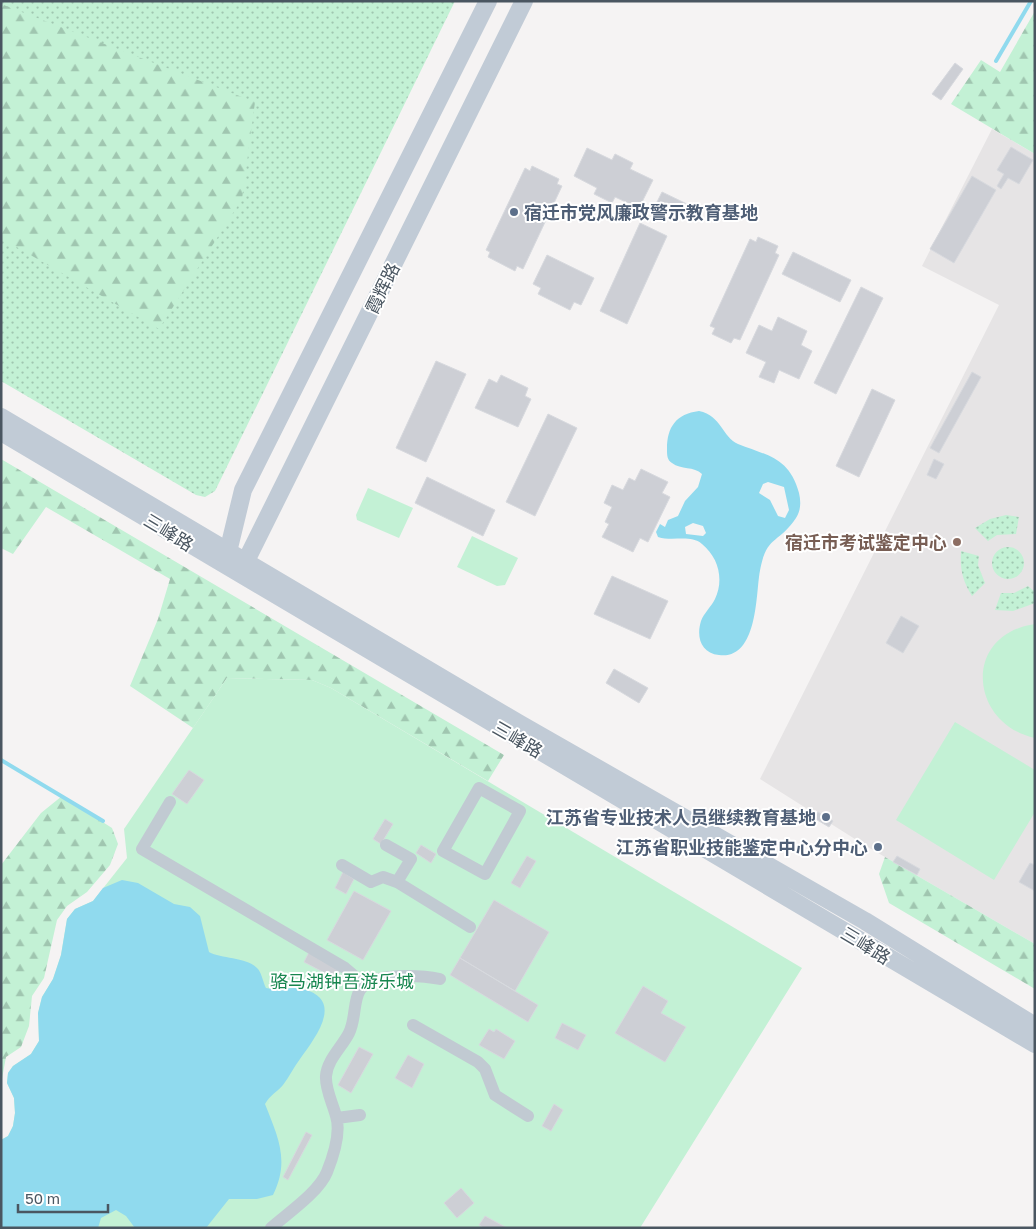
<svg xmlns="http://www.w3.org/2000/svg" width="1036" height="1229" viewBox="0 0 1036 1229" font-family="'Golos Text','Noto Sans SC',sans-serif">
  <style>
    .education { fill: #e6e4e5 }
    .grass { fill: url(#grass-dots) }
    .forest { fill: url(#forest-firs) }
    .park { fill: #c3f1d5 }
    .water { fill: #90daee; fill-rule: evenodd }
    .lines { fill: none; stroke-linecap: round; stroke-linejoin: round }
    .stream { stroke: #90daee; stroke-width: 4 }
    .building { fill: #cdcfd5; stroke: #d7d9de }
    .street { stroke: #c1cad2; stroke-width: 12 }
    .secondary { stroke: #c1cbd6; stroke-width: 18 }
    .service-dot { fill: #5c6f8a; stroke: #fff; stroke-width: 2 }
    .education-dot { fill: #8d6e63; stroke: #fff; stroke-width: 2 }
    .labels { text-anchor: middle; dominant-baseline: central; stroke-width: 4; stroke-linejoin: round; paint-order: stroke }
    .service-label { font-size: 18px; font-weight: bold; fill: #4e5e75; stroke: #fff; text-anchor: end }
    .street-label { font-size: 18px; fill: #4a5661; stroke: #fff }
    .education-label { font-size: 18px; font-weight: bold; fill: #785e54; stroke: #fff; text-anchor: end }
    .park-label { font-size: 18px; fill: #17864f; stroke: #fff }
  </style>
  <defs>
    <pattern id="grass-dots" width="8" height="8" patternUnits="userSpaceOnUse" patternTransform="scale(1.25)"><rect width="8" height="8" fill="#c3f1d5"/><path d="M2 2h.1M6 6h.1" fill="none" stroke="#a0c6b0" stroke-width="1.8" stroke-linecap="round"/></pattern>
    <pattern id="forest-firs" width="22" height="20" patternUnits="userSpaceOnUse" patternTransform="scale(1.25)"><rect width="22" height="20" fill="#c3f1d5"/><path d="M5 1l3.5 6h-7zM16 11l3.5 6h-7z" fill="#a0c6b0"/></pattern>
  </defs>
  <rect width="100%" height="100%" fill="#f5f3f3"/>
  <path class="education" d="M992,129L1035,154V944L866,846L760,779L999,305L922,266Z"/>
  <path class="grass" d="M1,1H455L215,491L205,497L196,495L1,381Z
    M1006,515L1019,517L1016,534L997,535L988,541L975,528L990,519Z
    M992 563a16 16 0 1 1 32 0a16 16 0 1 1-32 0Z
    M961,551L979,556L978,565L985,583L972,596C962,580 960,569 961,551Z
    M1028,586L1035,592V603L1013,611L995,610L1001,593H1014Z"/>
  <path class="forest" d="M1,4L255,102L242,199L159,329L1,238Z
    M1035,11V154L951,104L981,60L1000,72Z
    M1,459L504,755L488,781L331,688L312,680L227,678L193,728L130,686L158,619L170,579L46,507L13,554L1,548Z
    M62,796L112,828L118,844L110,865L87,892L67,906L57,920L44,978L32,996L29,1026L21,1047L6,1057L1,1084V865L41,813Z
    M885,857L1035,944V989L889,903L879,874Z"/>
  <path class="park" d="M368,488L413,508L399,538L357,520L356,515Z
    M472,536L518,558L505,585L497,586L457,567Z
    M1035,624V738C970,724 961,635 1035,624Z
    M227,678L312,680L331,688L802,968L640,1228H1V1140L8,1136L13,1126L15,1113L14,1098L7,1083L8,1073L13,1066L31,1054L39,1041L38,1013L42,997L53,979L61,955L67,919L75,909L93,901L127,858L124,829Z
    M955,722L1035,770V812L994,880L896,820Z"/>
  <path class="water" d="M699,411C722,416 722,437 738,444C768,456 789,457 799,493C801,502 801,510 796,518C777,546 765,534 759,577C756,600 756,660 719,655C701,653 696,637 701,621C704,613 711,607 715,599C724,580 719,558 702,544C690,534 673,542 658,537L656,532L660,524L665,527L668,520L678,516L685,501L698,487L702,474C694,466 681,470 672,463C667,460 667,455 667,449C667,427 676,414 699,411ZM768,482L784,487L789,510L785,518L778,516L770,500L759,493L763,484ZM693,523L703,526L706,533L703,536L686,534L685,527Z
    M122,880L138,883L174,904L190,907L200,916L209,952C222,959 248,957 258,969C262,974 263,982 266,988C278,991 291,986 303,989C346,1000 314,1039 300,1059C294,1067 289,1077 283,1085C277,1092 270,1095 265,1104C278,1137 290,1161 273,1195L257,1199H229L206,1228H135L126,1216L116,1210L101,1218L98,1228H1V1140L8,1136L13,1126L15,1113L14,1098L7,1083L8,1073L13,1066L31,1054L39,1041L38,1013L42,997L53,979L61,955L67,919L75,909L93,901L103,888Z"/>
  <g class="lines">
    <path class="stream" d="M996,61L1031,1
      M1,760L103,821"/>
  </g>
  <path class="building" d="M955,63L963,69L941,100L932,94Z
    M1011,147L1033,160L1019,184L1008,178L1001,189L997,186L1004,174L997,170Z
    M587,148L612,160L615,154L633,163L630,169L653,180L639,208L615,197L612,203L594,194L597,188L574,176Z
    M532,166L559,179L557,184L562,186L523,269L517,266L515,271L488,257L490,252L486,250L525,168L530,171Z
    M972,176L996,190L954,263L930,249Z
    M662,192L691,206L685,220L655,206Z
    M640,223L667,236L627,324L600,311Z
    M758,237L778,246L775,253L779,255L740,340L734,338L731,343L712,334L715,328L710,326L750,239L756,242Z
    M793,252L851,280L840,302L782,274Z
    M547,255L594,278L581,305L574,302L570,310L538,294L541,288L533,284Z
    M861,287L883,298L836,394L814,383Z
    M778,317L807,331L801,345L812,351L799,379L779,370L774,383L759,377L766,362L746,353L759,325L772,331Z
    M436,361L466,374L426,462L396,448Z
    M972,372L981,377L939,453L930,448Z
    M501,375L528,388L525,396L531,399L518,427L475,408L489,379L497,383Z
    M872,389L895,400L859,477L836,466Z
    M548,414L577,428L535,516L506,502Z
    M934,459L944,464L936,479L927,475Z
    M641,469L668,482L662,493L670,497L648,542L640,538L633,552L602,537L609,524L605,522L612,507L604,503L612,485L623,490L629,478L635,481Z
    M427,477L495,510L483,536L415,503Z
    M612,576L668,601L650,639L594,614Z
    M901,616L919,626L903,653L886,643Z
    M614,669L648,688L639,703L606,683Z
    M189,770L204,780L187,804L172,794Z
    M818,812L833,821L829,827L814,818Z
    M385,819L393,824L381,844L373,839Z
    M421,845L436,854L431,863L416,853Z
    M527,856L536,861L520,888L511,883Z
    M897,856L920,869L917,875L893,862Z
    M1030,863L1035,865V891L1019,882Z
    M343,872L354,879L346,894L335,888Z
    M354,891L391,911L363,960L327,940Z
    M494,900L549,932L515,991L460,958Z
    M309,952L341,969L336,979L304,962Z
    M460,958L538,1005L528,1022L450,975Z
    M643,986L668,1001L661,1013L686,1027L665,1062L615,1033Z
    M562,1023L586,1035L578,1050L555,1038Z
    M489,1029L494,1032L496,1029L515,1041L504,1059L479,1045Z
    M359,1047L373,1054L351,1093L338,1085Z
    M408,1055L424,1064L412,1088L395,1078Z
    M554,1104L563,1110L551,1131L542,1126Z
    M306,1132L312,1135L288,1180L283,1177Z
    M461,1188L474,1203L457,1218L444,1203Z
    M485,1216L507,1228H484L479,1225Z"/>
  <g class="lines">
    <path class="street" d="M479,788L520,811L485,874L443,851Z
      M170,802L142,849L345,968L358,979L361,988
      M386,845L411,859L397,882
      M342,865L371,882L383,877L397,882L470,927
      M413,1025L478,1062L485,1069L495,1095L528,1116
      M337,1118L360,1115
      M271,1228C288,1213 319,1192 327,1172C333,1157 341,1132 336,1116C333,1104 325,1089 326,1076C327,1060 342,1047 349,1033C356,1019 353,1001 360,990C372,972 421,975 440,979"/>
    <path class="secondary" d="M1,417L520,724L865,921L1035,1026
      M1,432L1035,1044
      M224,560L228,552L243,490L488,1
      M241,571L524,1"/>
  </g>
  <g class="service-dot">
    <circle cx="514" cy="212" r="5"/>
    <circle cx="826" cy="817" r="5"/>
    <circle cx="878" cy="847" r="5"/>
  </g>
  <circle class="education-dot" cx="957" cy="542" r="5"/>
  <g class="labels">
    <g class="service-label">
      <text x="524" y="212" text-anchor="start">宿迁市党风廉政警示教育基地</text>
      <text x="816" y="817">江苏省专业技术人员继续教育基地</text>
      <text x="868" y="847">江苏省职业技能鉴定中心分中心</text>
    </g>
    <g class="street-label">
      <text transform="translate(382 288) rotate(-64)">霞辉路</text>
      <text transform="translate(169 532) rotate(31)">三峰路</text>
      <text transform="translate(518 739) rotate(30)">三峰路</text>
      <text transform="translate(866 945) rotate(31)">三峰路</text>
    </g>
    <g class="education-label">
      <text x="947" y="542">宿迁市考试鉴定中心</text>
    </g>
    <g class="park-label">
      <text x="342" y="981">骆马湖钟吾游乐城</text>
    </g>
  </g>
  <rect width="1036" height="1229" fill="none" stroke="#4a5661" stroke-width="5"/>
  <path d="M18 1204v8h90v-8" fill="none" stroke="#4a5661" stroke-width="2.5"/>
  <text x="25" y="1204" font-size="15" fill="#4a5661" stroke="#ffffff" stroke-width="4" paint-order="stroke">50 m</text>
</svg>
